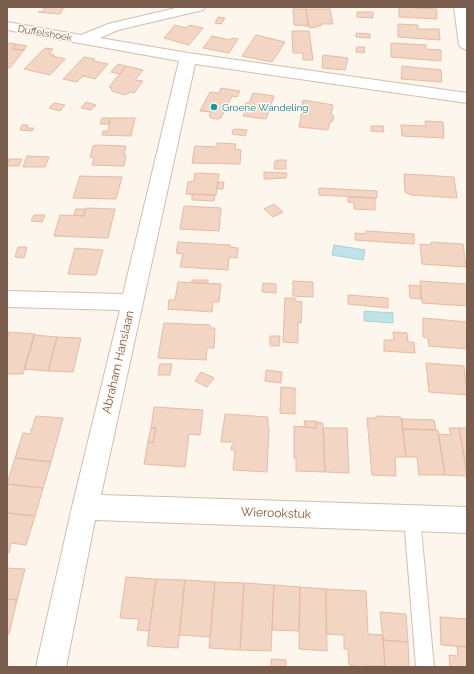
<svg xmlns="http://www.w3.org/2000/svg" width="474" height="674" viewBox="0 0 474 674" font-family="Raleway,sans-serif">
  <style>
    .water { fill: #bfe3e8; stroke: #a5d3da }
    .building { fill: #f3d5c3; stroke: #e6bba3 }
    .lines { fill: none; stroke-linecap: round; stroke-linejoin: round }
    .service-casing { stroke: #d1beb0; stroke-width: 2 }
    .minor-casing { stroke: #d1beb0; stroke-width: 2 }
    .service { fill: #fff; fill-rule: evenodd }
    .minor { fill: #fff; fill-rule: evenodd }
    .culture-dot { fill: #0f9aa8; stroke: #fffaf3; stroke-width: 1.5 }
    .labels { text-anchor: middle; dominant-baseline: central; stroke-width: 3; stroke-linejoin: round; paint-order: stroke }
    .far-street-label { font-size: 10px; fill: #7a5c4d; stroke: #fffaf3 }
    .far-culture-label { font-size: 10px; fill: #0d838f; stroke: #fffaf3; text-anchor: start }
    .street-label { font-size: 12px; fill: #7a5c4d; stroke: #fffaf3 }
  </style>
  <rect width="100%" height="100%" fill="#fdf6ec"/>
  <path class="water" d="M334,245L365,250L363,260L332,255Z
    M364,311L393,313V323L364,321Z"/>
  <path class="building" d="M45,7H64L60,14L38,12H42Z
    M399,7L437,9V19L399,17Z
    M293,9H306L308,26L294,25Z
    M306,9H330L333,24H321V26H317V27L309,28Z
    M357,12H373V18L357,17Z
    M218,17L225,18L221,24L215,23Z
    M398,24L418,25V29H439L440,40L398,37Z
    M175,25L186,28L189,25L203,28L189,45L164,38Z
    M292,31H309L313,60H303V53H293Z
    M356,33L370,34V38L356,37Z
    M256,35L285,42L272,62L242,56Z
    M212,36L230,40L232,38L238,39L229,53L203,48Z
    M7,43L16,44L12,49L24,50L10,68L7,67Z
    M391,43L426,45V49L441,50V61L391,57Z
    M16,44L27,46L24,50L12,49Z
    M357,47H365L364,53L356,52Z
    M45,48L53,49L49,54L54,55L52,56L65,59L50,75L24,69Z
    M323,55L348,58L345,70L322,68Z
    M84,57L95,59L93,61L108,64L95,79L83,76L77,82L63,79Z
    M118,64L126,66L120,74L111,72Z
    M126,66L143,70L135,80L143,81L134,93L131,92L125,95L112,91L111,89L112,88L109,87Z
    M402,66L441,70L442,82L401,79Z
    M221,88L240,91L237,97L232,96L221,118L217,119L211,118L209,116L211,112L200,111L210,92L219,93Z
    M253,93L274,96L266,119L243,116L248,106L245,105L246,103H249Z
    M303,100L333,105L331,115L334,116L332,122L330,121L328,130L299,127L302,111H306L307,109H301Z
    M86,102L96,105L91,110L81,108Z
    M54,103L65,105L60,111L49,108Z
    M102,118H110L108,124H100Z
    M110,118H135L131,136L102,135L103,131H108Z
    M425,121L443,122L444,138L402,136L401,125L426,126Z
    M22,125H28L27,128H34L32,131L20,130Z
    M371,126H383L384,132L371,131Z
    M237,129L247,130L245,136L232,134L233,130Z
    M217,143L236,144L235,149L241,150L240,164L192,163L195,146L217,147Z
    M96,145L126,146L124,155H126L124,166L92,165L94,158L90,157L93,146Z
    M27,156L49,157L45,167H23Z
    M9,159H22L19,166H7Z
    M278,160H286V169H274L275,161H278Z
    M264,172L287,173L286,178L264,179Z
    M195,173L219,174L216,195L186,194L188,182L194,181Z
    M404,174L454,177L457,198L411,195L405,192Z
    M80,176L122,177L116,199L73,198Z
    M218,182H224L223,189H217Z
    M319,188L377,191V198L319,195Z
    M192,194L215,195L214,201L192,200Z
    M348,197L375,198V210L354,209V203L348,202Z
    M274,204L283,212L273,217L264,209Z
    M184,206L221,208L219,231L180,229Z
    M86,208L115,209L108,238L54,236L60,215L84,216Z
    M76,209H85L84,216L74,215Z
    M34,215H45L42,222L31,221Z
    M366,231L414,234V244L355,240V233L366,234Z
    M178,242L230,245V247L238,248L237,258L229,257L228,270L180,267L183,254L176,253Z
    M431,242L463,244L466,267L422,264L420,244L431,245Z
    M18,247H27L24,258L15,257Z
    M75,248L103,250L96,275L68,274Z
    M192,280H208V283H192Z
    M293,281L313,282V297L293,296Z
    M420,281L467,284V306L422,303Z
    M178,282L221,284L219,302H213L212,312L168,309L169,300H175Z
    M263,283L276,284V293L262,292Z
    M409,285L420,286L421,299L410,298Z
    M348,295L388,298V308L348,304Z
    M285,298H295V301L302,302L301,323L298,322V343L283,342Z
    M423,318L467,322V349L429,346L428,338L423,337Z
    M164,323L210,325V328H215L214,348H207L206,360L158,358Z
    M9,332L35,334L23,374H7V340Z
    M393,332L407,333L408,342H414L415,353L384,351V340H394Z
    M34,335L57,337L48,371L24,369Z
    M270,336H280L279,346H270Z
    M57,337L81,338L73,372L48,371Z
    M426,363L464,366L466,384H467V395L429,392Z
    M160,364H172L170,375H158Z
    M266,370L282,372L281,383L265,381Z
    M201,372L214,378L207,387L195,381Z
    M281,387L295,388V414L280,413Z
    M154,407L203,410L200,435L189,434L185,467L144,464L148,442L153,443L156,428H151Z
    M225,414L268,417V427L269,428L267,472L233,470L235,450H231L232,445H234V442H221Z
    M36,416L63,418L51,462L15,458L23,433L30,434Z
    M376,416L401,417L406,457H395L396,476L372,475L367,418H376Z
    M402,419L434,420L436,430L403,429Z
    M304,421H316V428L305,427Z
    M316,422L323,423L325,472L296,471V457L294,458V426L316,428Z
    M151,428H156L153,443L148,442Z
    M323,428H347L349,473L325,472Z
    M449,428H459L467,476L445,475L438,434L451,435Z
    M459,428H467V470Z
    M403,429L438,430L445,475H419L417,457H406Z
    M15,458L51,462L43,488L7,484Z
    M7,484L43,488L35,516L7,513Z
    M7,513L35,516L26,545L11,543L9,553H7Z
    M7,568L25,569L17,600L7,599Z
    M126,577L156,579L149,631L137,630L139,619L120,618Z
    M156,579L185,580L178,648L147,646Z
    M185,580L215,582L210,637L179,635Z
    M215,582L244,583L240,650L209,648Z
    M244,583L274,585L271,651L240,650Z
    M274,585L300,587L299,631L272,630Z
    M300,587L326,589L327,651L299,649Z
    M326,589L366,591L368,634L383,635L385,666H363V667L349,665L348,649H344V635L326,634Z
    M7,599L17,600L9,634H7Z
    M380,612L406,614L408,642L383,640Z
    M440,617L467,619V647L441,645Z
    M383,640L408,642L409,667H385Z
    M457,646L467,647V667H450L449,655L458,656Z
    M271,659L286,660V667H271Z"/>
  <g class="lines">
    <defs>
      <path id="service" d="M412,511L417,513L420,518L434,667H416L404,518L407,513Z"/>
      <path id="minor" d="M180,7H205L203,10L118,30L100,38L188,53L467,93V103L195,64L101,495L467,507V533L95,520L66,667H36L72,507L120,310L7,307V291L123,294L179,61L7,30V22L81,35L108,24Z
        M454,7H467V50L462,48L459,45Z"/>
    </defs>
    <use href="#service" class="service-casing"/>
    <use href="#minor" class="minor-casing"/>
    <use href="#service" class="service"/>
    <use href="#minor" class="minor"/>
  </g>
  <circle class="culture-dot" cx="214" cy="107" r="4"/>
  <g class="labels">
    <g class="far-street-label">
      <text transform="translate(45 33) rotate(10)">Duffelshoek</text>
    </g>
    <g class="far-culture-label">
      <text x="222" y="107">Groene Wandeling</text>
    </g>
    <g class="street-label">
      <text transform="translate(118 362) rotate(-77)">Abraham Hanslaan</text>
      <text transform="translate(276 513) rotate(2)">Wierookstuk</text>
    </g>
  </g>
  <rect width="474" height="674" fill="none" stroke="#7a5c4d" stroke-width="16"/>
</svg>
